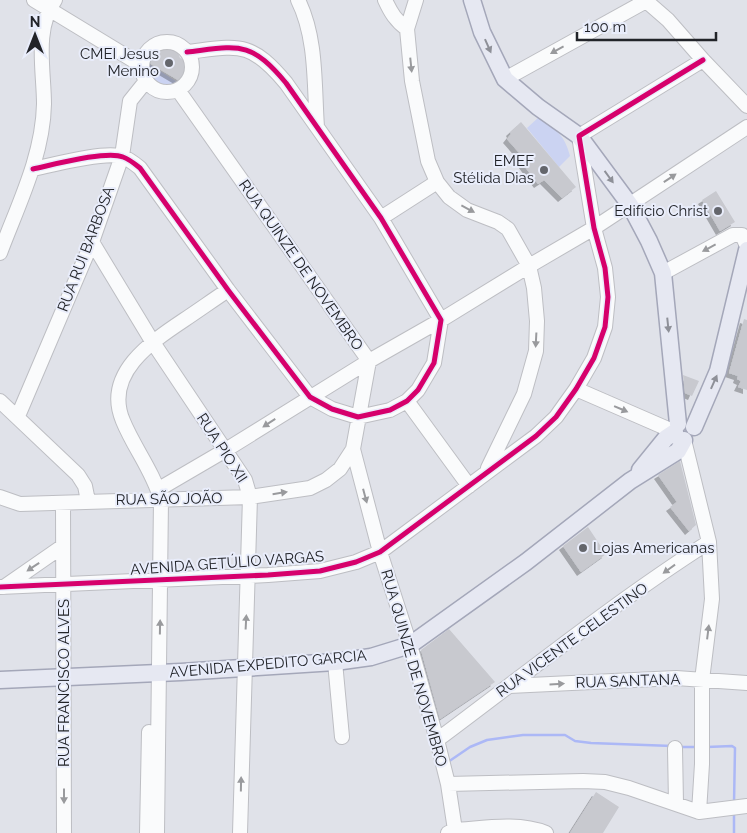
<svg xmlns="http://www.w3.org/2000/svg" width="747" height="833" viewBox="0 0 747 833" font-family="Raleway,sans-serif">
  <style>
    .green { fill: #cbd3f2 }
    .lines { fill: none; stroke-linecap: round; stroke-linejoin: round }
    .stream { stroke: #acb8f6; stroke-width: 2.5 }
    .building { fill: #c8c9cf; filter: url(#shadow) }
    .minor-casing { stroke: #bdbec3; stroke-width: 16 }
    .major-casing { stroke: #a4a7b9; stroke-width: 19 }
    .minor { stroke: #fafbfc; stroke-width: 14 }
    .major { stroke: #e6e8f2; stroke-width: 16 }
    .cycleway-casing { stroke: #e9edfb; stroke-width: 8 }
    .cycleway { stroke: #d6006c; stroke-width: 5 }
    .oneway { fill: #8e9098 }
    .oneway2 { fill: #999a9d }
    .poi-dot { fill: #64666c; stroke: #e9edfb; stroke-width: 2 }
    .labels { text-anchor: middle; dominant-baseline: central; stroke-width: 4; stroke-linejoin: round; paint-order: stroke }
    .poi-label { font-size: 15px; fill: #222429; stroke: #e9edfb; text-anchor: end }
    .street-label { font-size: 15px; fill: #222429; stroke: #e9edfb }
  </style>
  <defs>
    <filter id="shadow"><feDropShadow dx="-4" dy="4" stdDeviation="0" flood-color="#0004"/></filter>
  </defs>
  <rect width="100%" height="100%" fill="#e0e2e9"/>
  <path class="green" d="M144,61L182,85C163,98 138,85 144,61Z
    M539,117C555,129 565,135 570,156L559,167L527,128Z"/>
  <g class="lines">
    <path class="stream" d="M680,747H697
      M707,747L732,746L735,748L734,804
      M448,762L470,747L487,740L523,735H565L575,741L591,743L672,746
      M734,833V812"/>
  </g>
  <path class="building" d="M161,44H170L178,47L179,48L178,53L180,58L189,61V71L183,83L151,64L150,60L146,55L152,48Z
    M521,122L576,187L562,198L544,180L538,184L519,159L522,156L507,139L511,134L510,132Z
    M716,191L735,222L720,231L702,200Z
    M744,319L747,320V390L738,387L741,381L737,379L738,376L729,373Z
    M683,375L699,381L692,396L685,393Z
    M680,461L696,525L689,531L670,507L677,502L658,475Z
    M588,527L606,554L581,572L563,546Z
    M449,629L495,682L440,719L421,650Z
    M596,792L619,807L603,833H570Z"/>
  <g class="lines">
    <defs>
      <path id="minor" d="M34,0L136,62L142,63
        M298,0C317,38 314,85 317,127
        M385,0C391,13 396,21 407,29
        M416,0L407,29L412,81L428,161L437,182L449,197L467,210L498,222L508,229L529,266L534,288L537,321L536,351L524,394L488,468
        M645,0L668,20L703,60L747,106
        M142 67a25 25 0 1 1 50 0a25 25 0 1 1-50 0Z
        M505,79L646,1
        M178,90L369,361L353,449L380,552L410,645L437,740L448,784L455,830
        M33,169C52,165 107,150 123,157C129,159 135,164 140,168L228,290L310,397L332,409L358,417L390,410L407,401L418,390L434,363L441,320L381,218L286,83C250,40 239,46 187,52
        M381,218L437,182
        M92,242L152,341L245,480L250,497L240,833
        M0,253C18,205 43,156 44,104C44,71 34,29 55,0
        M663,273L733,235H742L747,246
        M576,389L675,432
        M0,401L78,475L85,486L88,501
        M407,401L469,486
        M18,416L92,242L122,156L130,101L146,81
        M684,440L709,542L712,599L702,680V764L699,812
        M159,489L224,451L369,361L441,320L529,266L594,228L747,127
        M0,497L20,504L250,497L310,488L326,480L340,469L353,449
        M63,503L64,833
        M0,587L268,575L320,571L356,562L380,552L536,436L556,417L576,389L594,358L605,327L608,297L605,268L594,228L579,136L703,60
        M4,587L63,546
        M335,662L342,737
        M509,686L676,678L747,683
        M437,740C527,673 615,602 709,542
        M675,748L676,803
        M448,784L583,781L605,782L629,788L699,812L747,806
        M147,833L149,732
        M157,833L161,500C153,471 134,448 123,421C103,374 151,342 184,320C199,310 213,300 228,290
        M448,833L455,830C485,828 518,822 546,833"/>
      <path id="major" d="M472,0L482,32L505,79L538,107L579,136L630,205L649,241L663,273L678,424
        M694,427L718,371L747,250
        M640,470L666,438L675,432
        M0,680L181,672L335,662L371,657L410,645L526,562L630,481L678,451L684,440"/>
    </defs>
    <use href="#minor" class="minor-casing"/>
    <use href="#major" class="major-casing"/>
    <use href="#minor" class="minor"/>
    <use href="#major" class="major"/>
    <defs>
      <path id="cycleway" d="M33,169C52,165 107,150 123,157C129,159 135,164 140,168L228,290L310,397L332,409L358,417L390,410L407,401L418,390L434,363L441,320L381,218L286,83C250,40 239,46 187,52
        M0,587L268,575L320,571L356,562L380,552L536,436L556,417L576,389L594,358L605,327L608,297L605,268L594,228L579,136L703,60"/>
    </defs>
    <use href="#cycleway" class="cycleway-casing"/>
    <use href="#cycleway" class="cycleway"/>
  </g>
  <defs><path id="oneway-solid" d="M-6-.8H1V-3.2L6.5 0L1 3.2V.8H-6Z" transform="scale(1.25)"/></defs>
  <g class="oneway">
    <use href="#oneway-solid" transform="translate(488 46) rotate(66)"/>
    <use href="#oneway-solid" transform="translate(609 177) rotate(54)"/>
    <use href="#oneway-solid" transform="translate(668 325) rotate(84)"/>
    <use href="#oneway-solid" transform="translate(714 382) rotate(-66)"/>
  </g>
  <g class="oneway2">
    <use href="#oneway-solid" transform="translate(557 50) rotate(151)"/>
    <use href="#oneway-solid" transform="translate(411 65) rotate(84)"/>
    <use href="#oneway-solid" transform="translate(670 178) rotate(-34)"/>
    <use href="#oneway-solid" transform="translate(468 209) rotate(28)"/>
    <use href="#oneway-solid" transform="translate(709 248) rotate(152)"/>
    <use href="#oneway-solid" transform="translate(536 340) rotate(93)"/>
    <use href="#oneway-solid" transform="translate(621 409) rotate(23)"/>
    <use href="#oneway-solid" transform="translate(269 423) rotate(147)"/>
    <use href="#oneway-solid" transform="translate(280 493) rotate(-9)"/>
    <use href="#oneway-solid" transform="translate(365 496) rotate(75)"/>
    <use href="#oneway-solid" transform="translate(33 567) rotate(146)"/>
    <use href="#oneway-solid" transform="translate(669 569) rotate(144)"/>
    <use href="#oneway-solid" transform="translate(246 622) rotate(-87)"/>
    <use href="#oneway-solid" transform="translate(160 627) rotate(-89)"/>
    <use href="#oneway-solid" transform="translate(708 632) rotate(-83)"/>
    <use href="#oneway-solid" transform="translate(557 684) rotate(-3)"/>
    <use href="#oneway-solid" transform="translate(241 784) rotate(-89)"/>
    <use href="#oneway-solid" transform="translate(64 796) rotate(90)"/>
  </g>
  <g class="poi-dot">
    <circle cx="169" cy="63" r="5"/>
    <circle cx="544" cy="170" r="5"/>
    <circle cx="718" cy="211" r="5"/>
    <circle cx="583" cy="548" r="5"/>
  </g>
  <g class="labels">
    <g class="poi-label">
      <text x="159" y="54">CMEI Jesus<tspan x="159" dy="17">Menino</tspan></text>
      <text x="534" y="161">EMEF<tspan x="534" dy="17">Stélida Dias</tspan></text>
      <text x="708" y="211">Edifício Christ</text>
      <text x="593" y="548" text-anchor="start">Lojas Americanas</text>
    </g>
    <g class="street-label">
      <text transform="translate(86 249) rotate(-69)">RUA RUI BARBOSA</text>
      <text transform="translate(301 265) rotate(55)">RUA QUINZE DE NOVEMBRO</text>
      <text transform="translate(222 448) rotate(57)">RUA PIO XII</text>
      <text transform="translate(169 499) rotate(-1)">RUA SÃO JOÃO</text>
      <text transform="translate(227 563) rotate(-4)">AVENIDA GETÚLIO VARGAS</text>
      <text transform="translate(572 640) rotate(-36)">RUA VICENTE CELESTINO</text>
      <text transform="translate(268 664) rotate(-5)">AVENIDA EXPEDITO GARCIA</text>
      <text transform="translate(414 668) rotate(74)">RUA QUINZE DE NOVEMBRO</text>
      <text transform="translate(628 681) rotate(-2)">RUA SANTANA</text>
      <text transform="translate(64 683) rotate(-90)">RUA FRANCISCO ALVES</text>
    </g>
  </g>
  <g transform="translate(35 35)" stroke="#e9edfb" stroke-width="4" paint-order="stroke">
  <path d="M0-4L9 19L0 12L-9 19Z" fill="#222429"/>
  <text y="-8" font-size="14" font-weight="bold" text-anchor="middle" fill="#222429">N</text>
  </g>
  <path d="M577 32v8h139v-8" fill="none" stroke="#222429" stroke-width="2.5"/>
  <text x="584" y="32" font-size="15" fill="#222429" stroke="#e9edfb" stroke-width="4" paint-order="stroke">100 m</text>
</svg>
